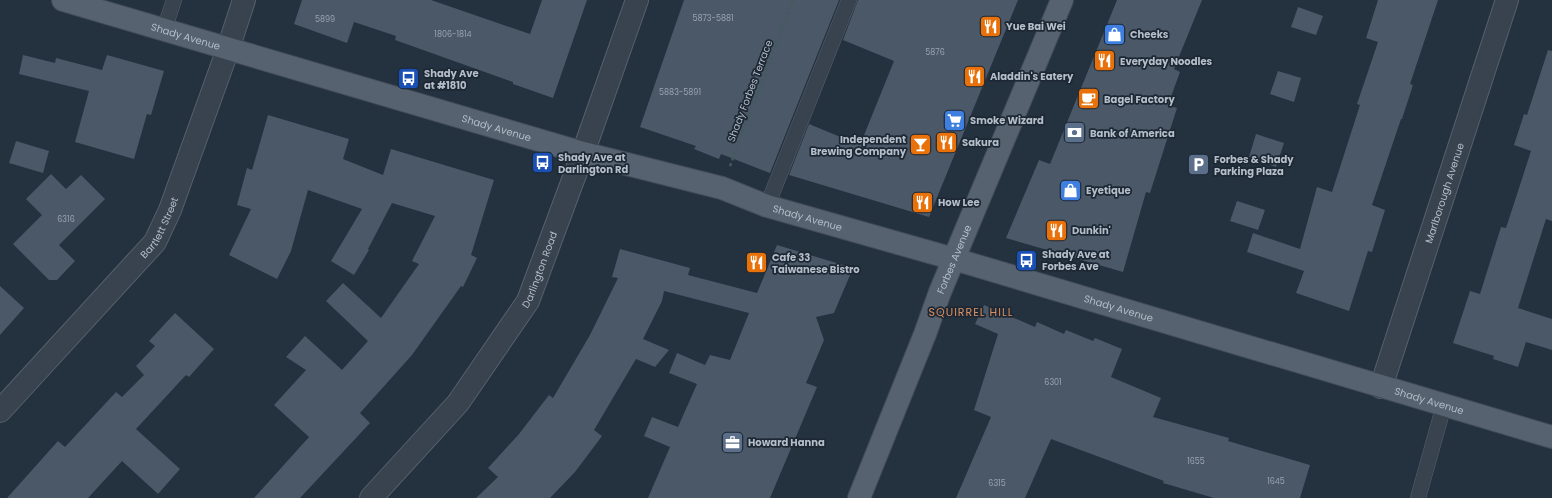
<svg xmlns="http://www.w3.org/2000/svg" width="1552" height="498" viewBox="0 0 1552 498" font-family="Poppins,sans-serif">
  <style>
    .building { fill: #4a5868 }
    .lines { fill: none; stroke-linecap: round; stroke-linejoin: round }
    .lane-casing { stroke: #56616d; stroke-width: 16 }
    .street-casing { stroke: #56616d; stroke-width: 24 }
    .primary-casing { stroke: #414c58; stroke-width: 24 }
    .path { stroke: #445b5d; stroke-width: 2.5; stroke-dasharray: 3 3; stroke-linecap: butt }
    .lane { stroke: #38434f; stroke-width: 15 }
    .street { stroke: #38434f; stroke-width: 22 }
    .primary { stroke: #56626f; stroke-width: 22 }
    .labels { text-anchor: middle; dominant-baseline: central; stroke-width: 3.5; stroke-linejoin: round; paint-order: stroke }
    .number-label { font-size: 8px; fill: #9aa4b2 }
    .poi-label { font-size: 10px; font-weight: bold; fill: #b4beca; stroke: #1d2834; text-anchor: start }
    .street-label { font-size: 10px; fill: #b4beca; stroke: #1d2834 }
    .neighbourhood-label { font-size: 11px; letter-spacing: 1px; fill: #d78f62; stroke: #1d2834 }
  </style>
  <rect width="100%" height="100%" fill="#24313f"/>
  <path class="building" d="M302,0H431L530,34L542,0H587L553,98L513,84V82L395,40L396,36L354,22L347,43L294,24Z
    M684,0H839L770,173L721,154L719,159L694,149L696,146L640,127Z
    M858,0H1018L929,217L789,175L809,124L860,145L894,61L843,40Z
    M1117,0H1202L1174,69L1180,72L1168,105L1177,108L1150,193L1146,192L1123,272L1006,238L1039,160L1050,164Z
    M1378,0H1438L1410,84L1413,85L1402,119H1401L1372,205L1385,210L1372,252L1368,251L1349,311L1296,293L1304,271L1247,252L1253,233L1300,249L1317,187L1332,192L1360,105L1357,104L1378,42L1366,38Z
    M1298,7L1323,16L1316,35L1291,27Z
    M1548,50L1552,51V221L1546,219L1518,308L1552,319V350L1526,342L1518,367L1493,359L1494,356L1453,343L1470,291L1480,294L1501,227L1506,228L1531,151L1514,145L1524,114L1527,115Z
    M23,55L55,63L56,58L102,70L107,55L164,71L151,115L147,114L134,159L75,142L89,91L19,74Z
    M1278,71L1301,78L1294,102L1270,94Z
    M268,115L349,139L343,159L383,175L391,149L494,180L471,255L477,258L463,287L461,286L412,355L360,413L370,423L300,498H254L309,437L274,405L306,370L286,357L305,336L342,370L368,341L326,301L343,283L381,318L419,264L412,261L435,216L392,203L368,249L369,250L354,275L331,261L362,209L308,190L291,251L277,279L229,255L251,209L237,205L247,168L252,170Z
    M1256,134L1284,143L1276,167L1249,157Z
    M16,141L49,151L43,173L9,163Z
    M51,174L66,189L81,175L105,199L59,245L75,261L57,280H49L13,244L42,215L26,199Z
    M1237,201L1265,210L1258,230L1230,221Z
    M777,245L853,268L834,313L816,317L824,340L806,383L817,387L770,498H648L670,447L644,436L652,417L678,427L697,384L669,373L677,353L705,365L710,355L730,360L749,313L664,291L662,301L643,339L669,350L655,367L636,359L594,430L602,436L575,472L550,498H476L498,477L488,468L519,434L549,395L553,398L590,335L618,278L612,277L620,249L690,268L688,275L757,293Z
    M0,286L24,308L0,335Z
    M984,305L1035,327L1037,322L1064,334L1066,330L1093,341L1095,338L1122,349L1111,377L1161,398L1153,417L1229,438L1228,441L1310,465L1300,498H1214L1163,483L1164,481L1051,439L1025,498H956L991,417L974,410L998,334L975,324Z
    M175,313L214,349L189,377L186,375L136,429L180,469L158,494L122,461L88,498H7L58,441L65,447L116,392L122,397L144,375L136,366L155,346L149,341Z"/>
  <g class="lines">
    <defs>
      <path id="lane" d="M164,30L174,0
        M767,206L849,0
        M1418,498L1444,405"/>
      <g id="street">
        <path id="s1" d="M1381,387L1507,0"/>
        <path id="s2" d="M0,411L155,242L170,210L228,49L244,0"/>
        <path id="s3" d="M371,498L458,403L528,301L583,153L637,0"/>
      </g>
      <g id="primary">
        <path id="s4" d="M63,0L583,153L722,188L767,206L954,259L1552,437"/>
        <path id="s5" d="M859,498L925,334L940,292L1062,0"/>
      </g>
    </defs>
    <use href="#lane" class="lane-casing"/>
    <use href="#street" class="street-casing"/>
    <use href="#primary" class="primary-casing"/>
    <path class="path" d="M730,166L793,0"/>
    <use href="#lane" class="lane"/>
    <use href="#street" class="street"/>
    <use href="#primary" class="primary"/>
  </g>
  <defs>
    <symbol id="restaurant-square" viewBox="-11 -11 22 22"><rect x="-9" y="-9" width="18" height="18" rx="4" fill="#e8710a" stroke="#1d2834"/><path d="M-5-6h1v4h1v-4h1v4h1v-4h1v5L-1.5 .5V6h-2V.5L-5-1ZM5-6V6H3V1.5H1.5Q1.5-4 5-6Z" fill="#fff"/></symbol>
    <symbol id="shop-square" viewBox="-11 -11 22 22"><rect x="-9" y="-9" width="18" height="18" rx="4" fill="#3f7fe0" stroke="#1d2834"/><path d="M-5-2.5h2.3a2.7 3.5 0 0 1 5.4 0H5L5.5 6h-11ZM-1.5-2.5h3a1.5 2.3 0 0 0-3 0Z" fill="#fff"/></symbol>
    <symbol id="bus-square" viewBox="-11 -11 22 22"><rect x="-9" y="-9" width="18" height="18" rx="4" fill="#1a4fb4" stroke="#1d2834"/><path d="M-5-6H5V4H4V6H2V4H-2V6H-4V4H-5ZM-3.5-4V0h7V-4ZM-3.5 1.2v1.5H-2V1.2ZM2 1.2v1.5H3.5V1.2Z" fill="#fff"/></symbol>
    <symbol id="cafe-square" viewBox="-11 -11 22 22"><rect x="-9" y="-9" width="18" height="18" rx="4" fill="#e8710a" stroke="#1d2834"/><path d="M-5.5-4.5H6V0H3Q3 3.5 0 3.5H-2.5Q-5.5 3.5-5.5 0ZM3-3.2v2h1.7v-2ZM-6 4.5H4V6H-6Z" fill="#fff"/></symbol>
    <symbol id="supermarket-square" viewBox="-11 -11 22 22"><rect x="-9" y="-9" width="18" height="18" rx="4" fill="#3f7fe0" stroke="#1d2834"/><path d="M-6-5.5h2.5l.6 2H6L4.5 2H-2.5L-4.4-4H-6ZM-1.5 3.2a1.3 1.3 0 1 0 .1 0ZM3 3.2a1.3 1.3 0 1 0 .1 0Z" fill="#fff"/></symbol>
    <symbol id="bank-square" viewBox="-11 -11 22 22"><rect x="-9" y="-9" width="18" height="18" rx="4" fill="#5c6f8a" stroke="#1d2834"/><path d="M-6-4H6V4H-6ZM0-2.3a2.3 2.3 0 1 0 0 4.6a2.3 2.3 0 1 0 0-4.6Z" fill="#fff"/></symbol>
    <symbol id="bar-square" viewBox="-11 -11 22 22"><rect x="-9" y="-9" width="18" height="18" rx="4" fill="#e8710a" stroke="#1d2834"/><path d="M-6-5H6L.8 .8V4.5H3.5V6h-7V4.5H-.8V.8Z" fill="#fff"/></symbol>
    <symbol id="parking-square" viewBox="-11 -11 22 22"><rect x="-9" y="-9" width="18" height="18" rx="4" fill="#5c6f8a" stroke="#1d2834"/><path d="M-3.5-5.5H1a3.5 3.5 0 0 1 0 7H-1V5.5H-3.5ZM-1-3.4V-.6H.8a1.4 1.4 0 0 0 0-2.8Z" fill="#fff"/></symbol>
    <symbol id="office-square" viewBox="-11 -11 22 22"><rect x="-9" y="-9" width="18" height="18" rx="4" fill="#5c6f8a" stroke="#1d2834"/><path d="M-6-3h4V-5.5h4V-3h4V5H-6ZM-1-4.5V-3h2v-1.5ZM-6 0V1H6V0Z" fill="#fff"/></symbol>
  </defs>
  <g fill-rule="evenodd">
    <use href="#restaurant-square" x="978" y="14" width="25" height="25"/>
    <use href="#shop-square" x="1102" y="22" width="25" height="25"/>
    <use href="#restaurant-square" x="1092" y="48" width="25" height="25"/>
    <use href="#restaurant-square" x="962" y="64" width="25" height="25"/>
    <use href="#bus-square" x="396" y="66" width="25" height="25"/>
    <use href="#cafe-square" x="1076" y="86" width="25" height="25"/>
    <use href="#supermarket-square" x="942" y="108" width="25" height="25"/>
    <use href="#bank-square" x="1062" y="120" width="25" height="25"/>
    <use href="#restaurant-square" x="934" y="130" width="25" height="25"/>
    <use href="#bar-square" x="908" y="132" width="25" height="25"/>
    <use href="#bus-square" x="530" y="150" width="25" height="25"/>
    <use href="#parking-square" x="1186" y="152" width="25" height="25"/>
    <use href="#shop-square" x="1058" y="178" width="25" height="25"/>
    <use href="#restaurant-square" x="910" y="190" width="25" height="25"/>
    <use href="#restaurant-square" x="1044" y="218" width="25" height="25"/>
    <use href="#bus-square" x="1014" y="248" width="25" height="25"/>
    <use href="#restaurant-square" x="744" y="250" width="25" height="25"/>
    <use href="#office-square" x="720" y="430" width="25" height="25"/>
  </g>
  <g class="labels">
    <g class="number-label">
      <text x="713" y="18">5873-5881</text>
      <text x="325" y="19">5899</text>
      <text x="453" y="34">1806-1814</text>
      <text x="935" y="52">5876</text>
      <text x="680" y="92">5883-5891</text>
      <text x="66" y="219">6316</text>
      <text x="1053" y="382">6301</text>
      <text x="1196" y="461">1655</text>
      <text x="1276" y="481">1645</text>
      <text x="997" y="483">6315</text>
    </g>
    <g class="poi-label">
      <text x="1006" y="26">Yue Bai Wei</text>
      <text x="1130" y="34">Cheeks</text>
      <text x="1120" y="61">Everyday Noodles</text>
      <text x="424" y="73">Shady Ave<tspan x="424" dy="12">at #1810</tspan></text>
      <text x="990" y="76">Aladdin's Eatery</text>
      <text x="1104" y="99">Bagel Factory</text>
      <text x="970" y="120">Smoke Wizard</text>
      <text x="1090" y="133">Bank of America</text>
      <text x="906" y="139" text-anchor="end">Independent<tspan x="906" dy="12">Brewing Company</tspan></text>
      <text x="962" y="142">Sakura</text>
      <text x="558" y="157">Shady Ave at<tspan x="558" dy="12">Darlington Rd</tspan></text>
      <text x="1214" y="159">Forbes &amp; Shady<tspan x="1214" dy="12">Parking Plaza</tspan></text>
      <text x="1086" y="190">Eyetique</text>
      <text x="938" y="202">How Lee</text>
      <text x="1072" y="230">Dunkin'</text>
      <text x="1042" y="254">Shady Ave at<tspan x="1042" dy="12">Forbes Ave</tspan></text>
      <text x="772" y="257">Cafe 33<tspan x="772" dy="12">Taiwanese Bistro</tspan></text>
      <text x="748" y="442">Howard Hanna</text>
    </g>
    <g class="street-label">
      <text stroke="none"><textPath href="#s4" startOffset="128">Shady Avenue</textPath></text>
      <text transform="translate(750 91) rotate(-69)">Shady Forbes Terrace</text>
      <text stroke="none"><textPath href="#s4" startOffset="452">Shady Avenue</textPath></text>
      <text stroke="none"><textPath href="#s1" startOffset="204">Marlborough Avenue</textPath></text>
      <text stroke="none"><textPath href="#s4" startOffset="776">Shady Avenue</textPath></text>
      <text stroke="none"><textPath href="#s2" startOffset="244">Bartlett Street</textPath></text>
      <text stroke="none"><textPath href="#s5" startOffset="257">Forbes Avenue</textPath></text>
      <text stroke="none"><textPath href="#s3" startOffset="286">Darlington Road</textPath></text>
      <text stroke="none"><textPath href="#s4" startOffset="1100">Shady Avenue</textPath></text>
      <text stroke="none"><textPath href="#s4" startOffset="1424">Shady Avenue</textPath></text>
    </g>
    <g class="neighbourhood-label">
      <text x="971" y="312">SQUIRREL HILL</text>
    </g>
  </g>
</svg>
